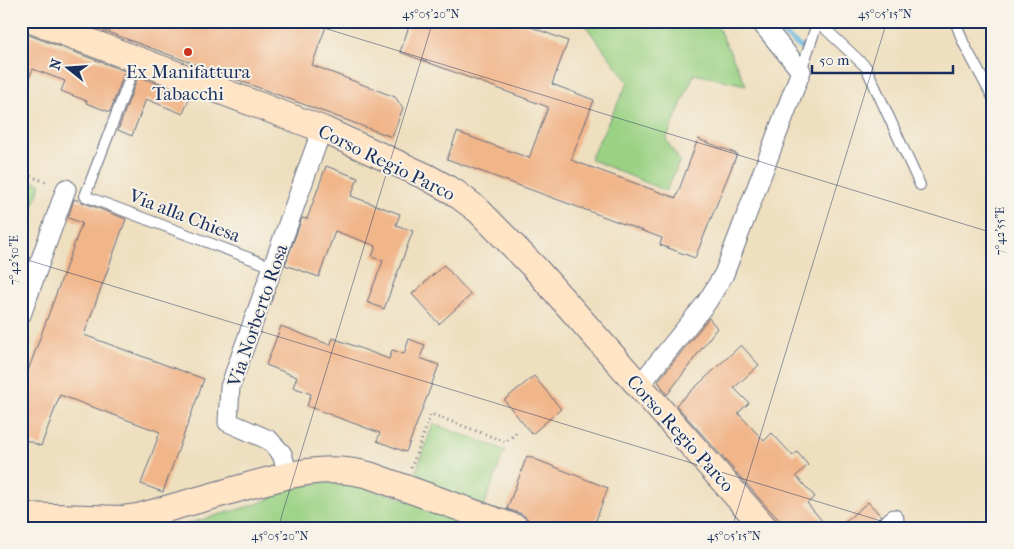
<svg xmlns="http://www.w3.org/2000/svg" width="1014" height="549" viewBox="0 0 1014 549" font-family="'IM FELL French Canon',serif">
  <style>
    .green { fill: #9ad183; stroke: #5a8070 }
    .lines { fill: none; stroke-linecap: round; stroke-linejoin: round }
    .stream { stroke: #63b5de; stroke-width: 5.5 }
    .building { fill: #f1b58a }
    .lane-casing { stroke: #656d80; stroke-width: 12 }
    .street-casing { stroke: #656d80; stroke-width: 21 }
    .secondary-casing { stroke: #656d80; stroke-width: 28 }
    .path { stroke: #656d80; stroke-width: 3; stroke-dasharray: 1 4; stroke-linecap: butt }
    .lane { stroke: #fff; stroke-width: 10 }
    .street { stroke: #fff; stroke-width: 19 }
    .secondary { stroke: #ffe4c6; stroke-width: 26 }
    .ticks { fill: none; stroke: #1b2f5e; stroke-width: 1; stroke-opacity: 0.45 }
    .poi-dot { fill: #c8321e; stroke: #f7f3e8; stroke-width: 2 }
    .labels { text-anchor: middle; stroke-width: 4; stroke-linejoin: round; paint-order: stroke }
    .poi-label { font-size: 19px; fill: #1b2f5e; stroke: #f7f3e8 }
    .street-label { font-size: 19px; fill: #1b2f5e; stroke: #f7f3e8 }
    .neatline { fill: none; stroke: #1b2f5e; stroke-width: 2 }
    .ticks-label { font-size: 12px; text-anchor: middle; fill: #1b2f5e }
  </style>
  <rect width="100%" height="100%" fill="#f7f3e8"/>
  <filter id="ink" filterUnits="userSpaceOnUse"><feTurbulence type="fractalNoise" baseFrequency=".02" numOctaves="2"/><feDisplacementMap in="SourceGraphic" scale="10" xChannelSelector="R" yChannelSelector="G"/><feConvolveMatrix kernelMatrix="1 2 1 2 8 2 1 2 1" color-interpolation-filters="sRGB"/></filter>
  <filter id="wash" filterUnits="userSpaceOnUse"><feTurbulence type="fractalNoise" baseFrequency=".0096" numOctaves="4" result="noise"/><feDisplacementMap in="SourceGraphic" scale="20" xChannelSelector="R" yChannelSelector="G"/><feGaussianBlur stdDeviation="1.12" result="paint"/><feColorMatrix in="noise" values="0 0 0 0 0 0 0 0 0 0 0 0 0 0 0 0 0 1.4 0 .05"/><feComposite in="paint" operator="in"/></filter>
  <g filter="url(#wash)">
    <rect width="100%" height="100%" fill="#eedfbf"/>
    <!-- green -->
    <g class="green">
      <polygon points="582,21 715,21 746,85 694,74 666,140 680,161 666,191 590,159 628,82"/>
      <polygon points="21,177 41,184 21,240"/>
      <polygon points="433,424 505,450 484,506 413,480"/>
      <polygon points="320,482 348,483 399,497 479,528 188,528 186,524 257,504 292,488"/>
    </g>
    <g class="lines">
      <!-- stream -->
      <polyline class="stream" points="774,25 791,40 803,49"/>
    </g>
    <g id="blocks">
      <!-- building -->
      <g class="building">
        <polygon points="78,21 328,21 312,65 395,97 403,108 392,137"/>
        <polygon points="411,21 515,21 568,41 552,84 594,100 571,160 676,198 698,139 737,154 695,258 660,245 662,238 447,159 457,132 529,158 548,107 400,52"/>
        <polygon points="21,32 125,71 110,112 86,103 87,101 61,91 65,81 33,69 21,96"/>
        <polygon points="138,76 190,96 183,114 146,99 132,136 118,130"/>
        <polygon points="326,166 358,178 351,196 400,214 396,225 413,231 384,309 367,302 383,261 372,257 376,246 335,231 319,277 285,265 302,218 307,219"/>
        <polygon points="74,199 126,219 84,335 204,379 163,492 141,484 160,432 60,395 41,446 21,438 21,390 82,223 68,218"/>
        <polygon points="444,265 471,295 439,324 412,294"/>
        <polygon points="709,318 717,328 667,395 658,381"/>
        <polygon points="281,326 330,345 333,338 389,359 392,350 404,354 409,339 425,345 420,358 439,365 406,452 377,441 380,433 307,406 311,394 293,387 297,377 266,365"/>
        <polygon points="741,345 759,365 734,388 749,403 738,413 764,441 772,433 793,456 797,452 808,465 796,476 815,497 807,503 828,528 787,528 767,507 676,405"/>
        <polygon points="534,376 561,409 532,434 504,400"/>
        <polygon points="527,456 608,488 593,528 536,528 531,526 528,519 522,514 507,509"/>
        <polygon points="868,502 881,516 876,520 872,528 838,528"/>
      </g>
    </g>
  </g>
  <g filter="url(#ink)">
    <use href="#blocks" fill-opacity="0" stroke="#656d80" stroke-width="1"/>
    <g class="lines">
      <defs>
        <g id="lane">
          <polyline points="817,21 866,67 920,185"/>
          <polyline points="955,21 964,44 993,98"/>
          <polyline points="137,60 85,196 273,267"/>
          <polyline points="801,71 818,21"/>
        </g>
        <g id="street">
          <polyline points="21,315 66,189"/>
          <polyline points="639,386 707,302 724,274 801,71 760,21"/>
          <polyline points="288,475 282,454 269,440 228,422 230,387 322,129"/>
          <polyline points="884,528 894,519"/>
        </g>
        <g id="secondary">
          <polyline points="34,21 322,129 427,177 454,192 478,210 534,267 765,528"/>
          <path d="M21,516L123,519L138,517C168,508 199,500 230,491C278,478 319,462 369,475L516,528"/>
        </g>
      </defs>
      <!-- lane casing -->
      <use href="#lane" class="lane-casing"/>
      <!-- street casing -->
      <use href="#street" class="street-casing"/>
      <!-- secondary casing -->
      <use href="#secondary" class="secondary-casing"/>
      <!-- path -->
      <g class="path">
        <polyline points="21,173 49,183"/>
        <polyline points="411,468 431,414 506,442 518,431"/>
      </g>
      <!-- lane -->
      <use href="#lane" class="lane"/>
      <!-- street -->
      <use href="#street" class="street"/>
      <!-- secondary -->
      <use href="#secondary" class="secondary"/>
    </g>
  </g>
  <!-- ticks -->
  <path class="ticks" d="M301,21L993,233M21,258L904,528M278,528L433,21M732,528L887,21"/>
  <!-- markers -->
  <circle class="poi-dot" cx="188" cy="52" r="5"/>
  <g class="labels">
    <!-- poi labels -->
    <g class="poi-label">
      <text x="188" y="78">Ex Manifattura<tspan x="188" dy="22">Tabacchi</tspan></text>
    </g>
    <!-- street labels -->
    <g class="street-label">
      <text transform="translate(387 162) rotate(26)" y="7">Corso Regio Parco</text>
      <text transform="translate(185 215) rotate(21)" y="7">Via alla Chiesa</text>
      <text transform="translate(257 315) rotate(-71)" y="7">Via Norberto Rosa</text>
      <text transform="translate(681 433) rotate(48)" y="7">Corso Regio Parco</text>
    </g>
  </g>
  <!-- margin -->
  <rect width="1014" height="549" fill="none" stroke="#f7f3e8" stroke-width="55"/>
  <!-- north arrow -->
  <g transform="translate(68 68) rotate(287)" stroke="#f7f3e8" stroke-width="4" paint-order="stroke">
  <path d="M0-4L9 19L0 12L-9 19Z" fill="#1b2f5e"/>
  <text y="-8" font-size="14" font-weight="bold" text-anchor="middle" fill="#1b2f5e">N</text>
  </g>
  <!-- scale -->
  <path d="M812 65v8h141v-8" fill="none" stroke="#1b2f5e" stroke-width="2.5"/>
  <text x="819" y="65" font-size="15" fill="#1b2f5e" stroke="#f7f3e8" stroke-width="4" paint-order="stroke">50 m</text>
  <rect x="28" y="28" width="958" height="494" class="neatline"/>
  <g class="ticks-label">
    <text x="431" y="18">45°05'20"N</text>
    <text x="885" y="18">45°05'15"N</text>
    <text transform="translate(1000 231) rotate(-90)" y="4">7°42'55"E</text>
    <text transform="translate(14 260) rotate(-90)" y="4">7°42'50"E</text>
    <text x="280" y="540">45°05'20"N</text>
    <text x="734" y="540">45°05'15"N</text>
  </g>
</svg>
